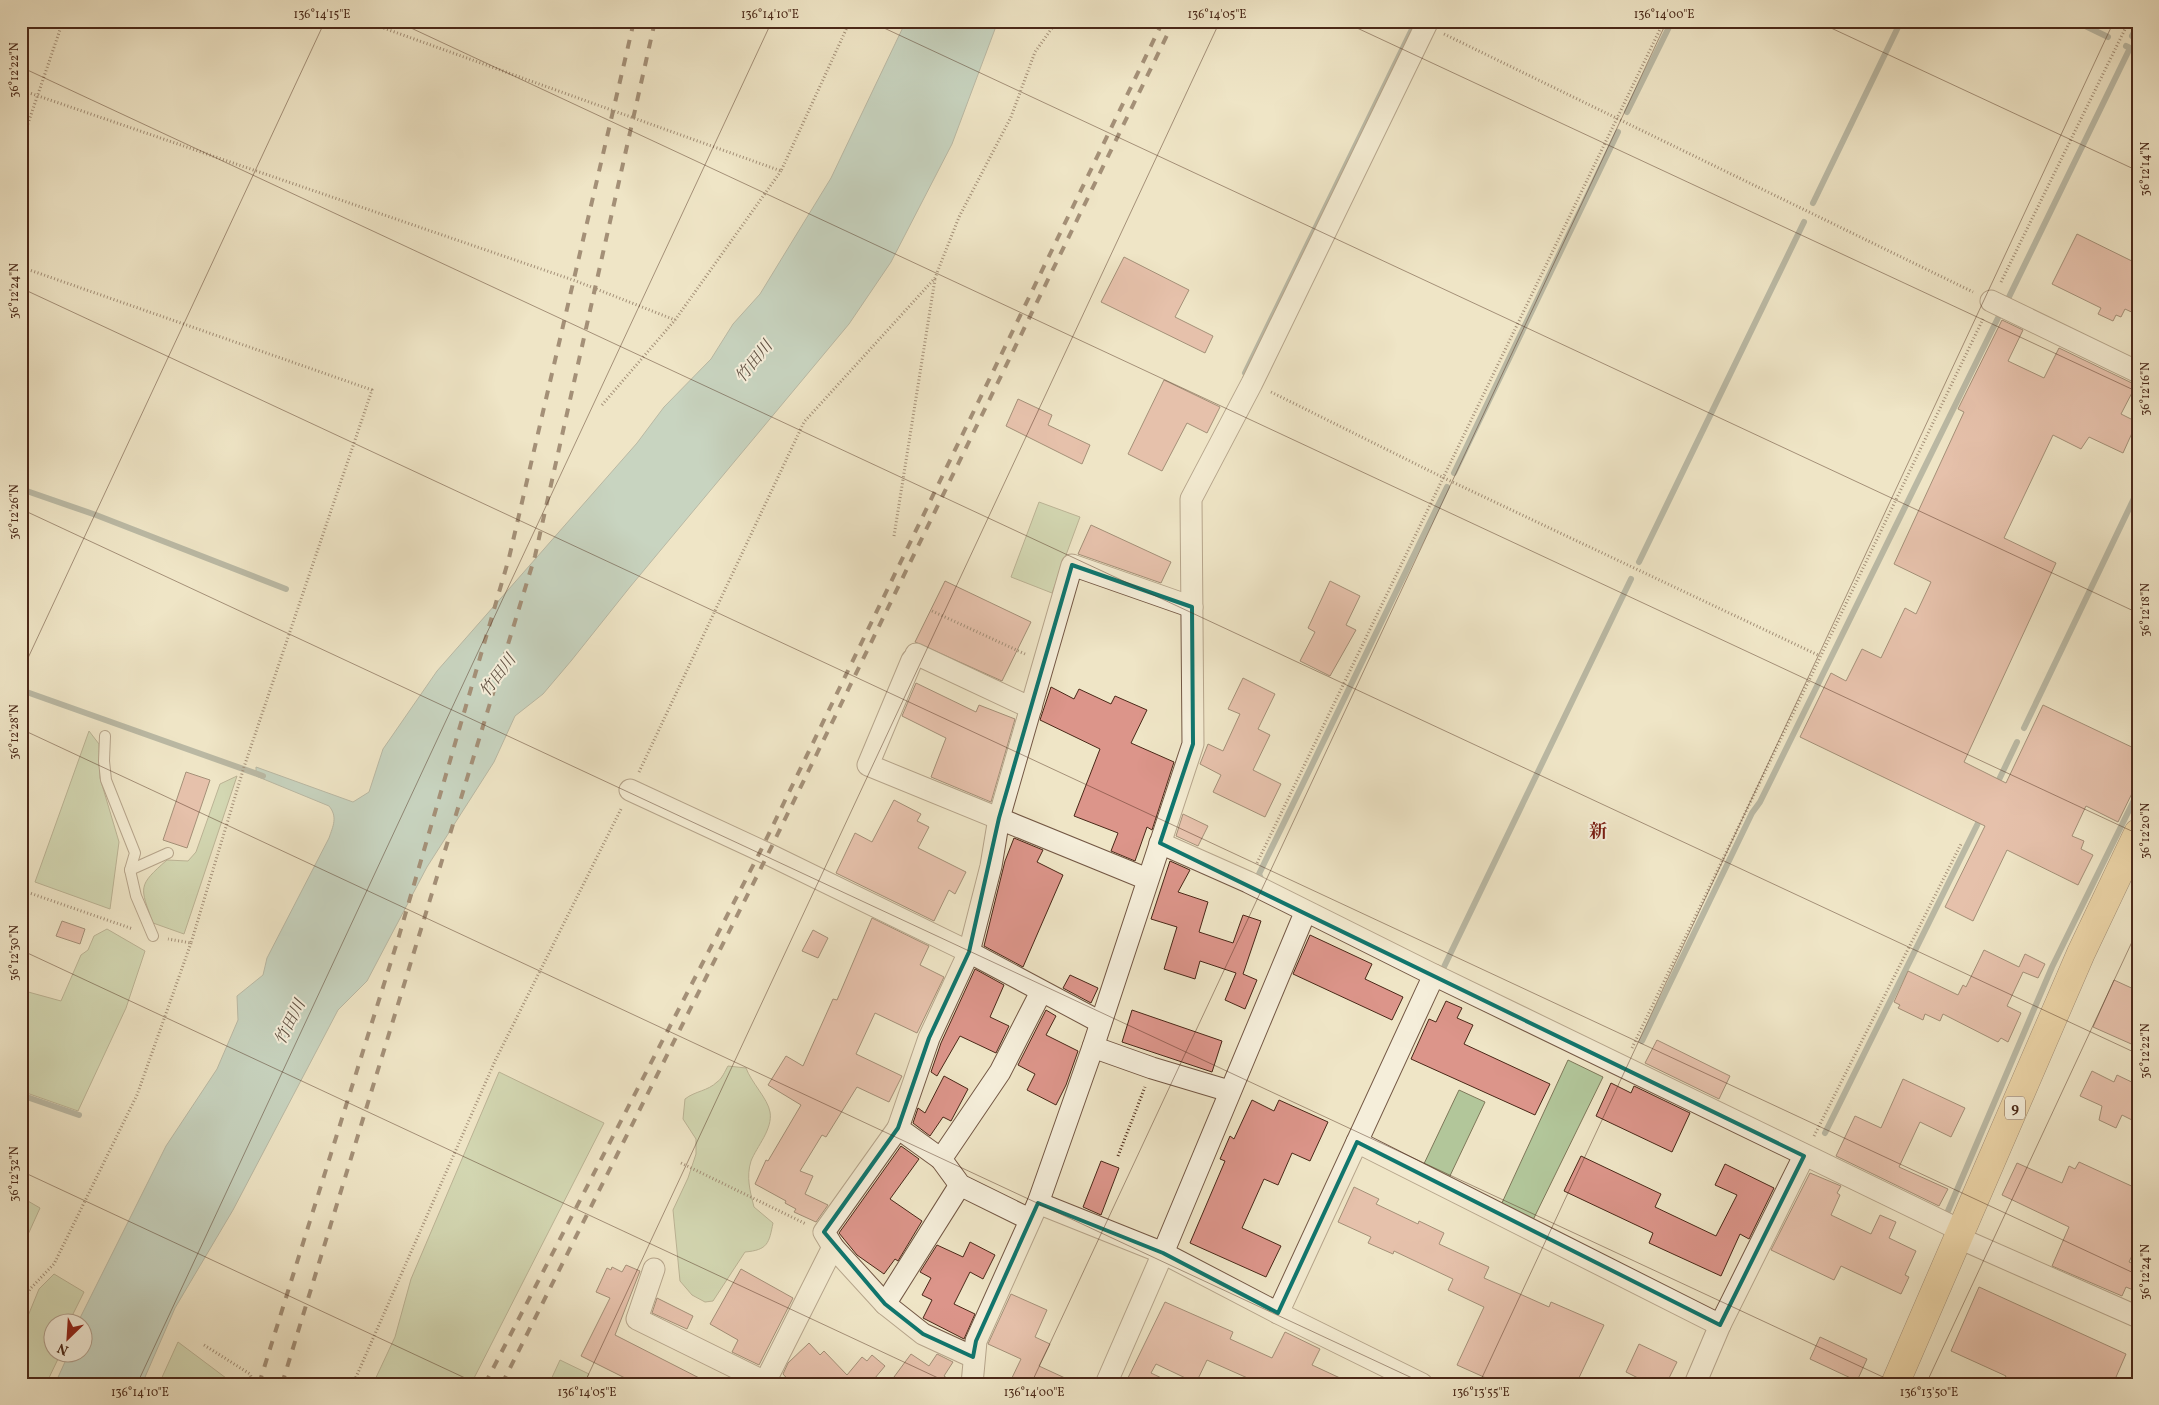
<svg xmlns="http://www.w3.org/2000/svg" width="2159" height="1405" viewBox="0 0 2159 1405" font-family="Vollkorn,'Noto Serif JP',serif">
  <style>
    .green { fill: #b2c69a; stroke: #7e7759 }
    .water { fill: #9abeb9; stroke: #7a8279 }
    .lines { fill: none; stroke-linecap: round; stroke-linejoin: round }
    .stream { stroke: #7a8279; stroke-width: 6 }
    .building { fill: #dc958a; stroke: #4a2818 }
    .lane-casing { stroke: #735744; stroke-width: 12 }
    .street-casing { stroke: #735744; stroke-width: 23 }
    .primary-casing { stroke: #4a2818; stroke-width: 29 }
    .path { stroke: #4a2818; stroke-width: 3; stroke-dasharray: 1 2.5; stroke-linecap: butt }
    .lane { stroke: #f5eeda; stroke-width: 10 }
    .street { stroke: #f5eeda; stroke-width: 21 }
    .primary { stroke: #e8c283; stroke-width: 28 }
    .rail { stroke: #4a2818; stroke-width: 4; stroke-dasharray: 9 9; stroke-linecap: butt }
    .marked { fill: none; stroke: #0f766e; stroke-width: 4; stroke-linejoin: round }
    .ticks { fill: none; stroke: #4a2818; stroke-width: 1; stroke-opacity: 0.45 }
    .labels { text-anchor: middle; stroke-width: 4; stroke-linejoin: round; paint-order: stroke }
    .shield { fill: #f5eeda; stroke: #7d6352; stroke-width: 1 }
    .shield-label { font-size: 14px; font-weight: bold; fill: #4a2818 }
    .water-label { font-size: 16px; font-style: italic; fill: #5e4e40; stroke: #f5eeda }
    .quarter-label { font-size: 18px; font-weight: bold; fill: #7a1f14; stroke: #f5eeda }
    .neatline { fill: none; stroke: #4a2818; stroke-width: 2 }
    .ticks-label { font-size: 12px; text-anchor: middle; fill: #4a2818 }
  </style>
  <rect width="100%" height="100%" fill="#efe5c6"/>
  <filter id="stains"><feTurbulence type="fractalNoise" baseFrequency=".004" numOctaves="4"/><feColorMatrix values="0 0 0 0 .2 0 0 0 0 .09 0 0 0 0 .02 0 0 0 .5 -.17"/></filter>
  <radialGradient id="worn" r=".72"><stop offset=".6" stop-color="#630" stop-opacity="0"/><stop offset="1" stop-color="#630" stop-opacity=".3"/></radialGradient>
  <!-- green -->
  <g class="green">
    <polygon points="1039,502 1080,517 1052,593 1011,577"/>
    <polygon points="89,731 99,744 100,778 119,842 110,909 35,882"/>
    <path d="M237,776L184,934L153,923C140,887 137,886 167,860L188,861L196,852L220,784Z"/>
    <polygon points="107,929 145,951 126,1008 78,1111 21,1091 21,990 61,1001 81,955 88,950 94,936"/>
    <polygon points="1568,1060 1603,1077 1532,1222 1501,1205"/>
    <path d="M728,1066L746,1068C751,1082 768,1099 770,1112C773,1129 757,1146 751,1161C746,1177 750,1191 754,1207L773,1223C769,1243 768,1250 745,1252L713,1301L705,1302L692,1295L680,1281L673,1210L688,1178L696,1154V1139L683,1119L685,1099C695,1091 708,1091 717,1082C722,1079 725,1071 728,1066Z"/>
    <polygon points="499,1072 604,1123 471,1384 373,1384 395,1337 411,1279"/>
    <polygon points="1459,1090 1485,1102 1448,1180 1422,1168"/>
    <polygon points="21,1197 40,1208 21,1250"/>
    <polygon points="54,1274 84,1292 69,1322 52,1322 52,1352 59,1353 58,1359 46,1384 21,1384 21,1333 39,1289"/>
    <polygon points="178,1342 234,1384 159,1384"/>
    <polygon points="560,1360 589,1374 584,1384 549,1384"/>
  </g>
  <!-- water -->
  <path class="water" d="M906,21H998L952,144L891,262L849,324L630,587L571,661L543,694L515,716L494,762L427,867L367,981L338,1010L233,1210L175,1308L142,1384H55L69,1353L82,1352V1322H78L166,1146L217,1069L238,1020L237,996L263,975L267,958L329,838C333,826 338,817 329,806L256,776V767L353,802L369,792L383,749L437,671L637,443L664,407L711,359L733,324L760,294L831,178Z"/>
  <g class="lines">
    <!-- stream -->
    <g class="stream">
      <polyline points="2075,21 2108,37"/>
      <polyline points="2132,36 2138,25"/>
      <polyline points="2126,46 2138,52"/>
      <polyline points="1627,112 1672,21"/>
      <polyline points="1813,203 1901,21"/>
      <polyline points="2008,299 2130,48"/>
      <polyline points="1245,373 1416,21"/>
      <polyline points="1454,473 1618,132"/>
      <polyline points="21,489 96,515 286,589"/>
      <polyline points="1639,562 1804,222"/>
      <polyline points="21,690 263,776"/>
      <polyline points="2024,728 2138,490"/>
      <polyline points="1996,786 2017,742"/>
      <polyline points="1262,881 1259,874 1447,487"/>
      <polyline points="1439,969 1442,971 1631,579"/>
      <polyline points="1642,1041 1752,813 1760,802 1998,318"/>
      <polyline points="21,1095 79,1115"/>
      <polyline points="1825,1133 1982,815"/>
      <polyline points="1948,1211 2052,967 2138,792"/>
    </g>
  </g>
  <!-- building -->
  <g class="building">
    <polygon points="2077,234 2138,264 2138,315 2125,309 2121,317 2116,315 2113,321 2098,314 2101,308 2052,284"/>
    <polygon points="1124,257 1189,290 1175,317 1213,336 1205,353 1101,302"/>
    <polygon points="2002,320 2023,330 2008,361 2044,378 2059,348 2136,385 2121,414 2137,422 2123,453 2089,437 2081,449 2053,435 2004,538 2056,563 1964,762 2006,783 2043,705 2138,750 2138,781 2118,822 2086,806 2072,836 2084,841 2081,849 2093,855 2078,885 2007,850 1973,921 1945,907 1985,826 1800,737 1831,673 1846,681 1862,649 1881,658 1905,608 1916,614 1931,582 1894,564 1964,412 1958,409"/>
    <polygon points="1164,380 1220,407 1207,433 1187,423 1162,471 1128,454"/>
    <polygon points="1018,399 1052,415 1048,425 1090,445 1082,464 1006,426"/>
    <polygon points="1091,525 1171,562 1161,583 1078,554"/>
    <polygon points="945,581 1031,622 1002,681 915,642"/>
    <polygon points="1330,581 1360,596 1346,625 1356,630 1330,676 1300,661 1315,632 1308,628"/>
    <polygon points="1243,678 1275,694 1258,729 1270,735 1253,770 1281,784 1265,817 1213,792 1221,775 1200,764 1208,744 1223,751 1240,714 1228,709"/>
    <polygon points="916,683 976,712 979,705 1015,719 991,802 931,777 946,738 902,716"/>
    <polygon points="1051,687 1074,699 1079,689 1111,704 1115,696 1147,710 1131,743 1174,762 1152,830 1147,827 1135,861 1111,851 1118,833 1074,816 1100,749 1040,720"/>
    <polygon points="186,772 210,780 187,848 163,840"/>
    <polygon points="894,800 921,814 917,821 929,827 918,848 966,872 955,894 949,890 934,921 836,873 855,833 872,842"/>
    <polygon points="1183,814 1208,826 1198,846 1176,836"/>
    <polygon points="1014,838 1043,850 1037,862 1063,875 1023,967 984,946 1005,861"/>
    <polygon points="1170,861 1190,870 1178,892 1208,902 1199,932 1233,943 1243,915 1261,921 1243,974 1257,980 1245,1009 1225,1000 1236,973 1200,961 1195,979 1164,969 1177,927 1151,919"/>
    <polygon points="872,918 929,946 920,965 944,977 917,1033 875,1013 856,1054 902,1076 889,1102 857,1087 826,1137 822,1135 800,1171 813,1176 805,1194 828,1205 816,1222 794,1212 796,1209 785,1203 786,1201 755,1184 766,1160 768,1161 801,1105 768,1085 786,1056 803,1066 833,999 837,1000"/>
    <polygon points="62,921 85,929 80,944 56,936"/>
    <polygon points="813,930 828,938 818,958 802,951"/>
    <polygon points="1310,935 1372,964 1365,979 1403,997 1392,1020 1293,974"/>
    <polygon points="1984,950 2019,967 2025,954 2045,964 2038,978 2023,972 2007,1006 2021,1013 2008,1042 2001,1038 1998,1042 1943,1014 1940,1021 1925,1014 1923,1020 1898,1008 1900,1005 1894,1002 1908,971 1958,995 1963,985 1966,987"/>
    <polygon points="975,969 1004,985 990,1017 1009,1026 996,1053 960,1036 937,1076 931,1072 941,1043"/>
    <polygon points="1070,975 1098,988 1091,1003 1063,988"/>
    <polygon points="2114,980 2138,991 2138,1047 2093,1027"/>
    <polygon points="1446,1001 1462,1008 1457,1018 1473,1025 1464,1044 1550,1084 1535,1115 1411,1059 1429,1019 1436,1022"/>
    <polygon points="1046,1010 1056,1016 1046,1035 1078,1051 1066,1085 1056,1105 1027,1090 1035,1074 1018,1065"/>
    <polygon points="1132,1010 1222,1041 1212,1072 1122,1042"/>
    <polygon points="1657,1040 1730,1076 1719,1099 1645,1063"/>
    <polygon points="2092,1071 2114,1082 2117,1075 2138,1085 2138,1123 2122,1115 2116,1128 2099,1120 2102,1106 2080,1096"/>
    <polygon points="944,1076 968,1089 951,1121 943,1117 930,1136 913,1123 918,1108 925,1113"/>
    <polygon points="1903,1079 1965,1108 1951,1137 1920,1122 1899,1167 1948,1189 1939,1206 1836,1156 1855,1116 1881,1128"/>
    <polygon points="1611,1083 1631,1093 1634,1086 1690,1113 1672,1152 1596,1116"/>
    <polygon points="1252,1100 1274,1111 1279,1100 1328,1122 1310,1161 1292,1153 1278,1185 1264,1179 1242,1228 1281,1246 1266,1277 1190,1243 1225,1161 1220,1159 1230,1136 1234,1139"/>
    <polygon points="901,1146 919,1159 890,1199 922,1221 898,1261 895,1259 884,1274 857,1255 839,1233"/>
    <polygon points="1581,1156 1661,1194 1655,1207 1716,1236 1737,1195 1715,1185 1725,1164 1774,1188 1749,1239 1740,1234 1721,1276 1649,1243 1653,1233 1564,1191"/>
    <polygon points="1101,1161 1119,1168 1101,1215 1083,1207"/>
    <polygon points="2079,1162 2138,1189 2138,1243 2129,1262 2138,1266 2138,1292 2126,1287 2122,1296 2052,1266 2069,1227 2002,1195 2017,1163 2062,1183 2069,1166 2075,1169"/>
    <polygon points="1810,1173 1841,1186 1837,1193 1840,1195 1831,1215 1871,1234 1880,1215 1896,1222 1889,1238 1916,1251 1905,1275 1909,1277 1901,1294 1841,1266 1834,1280 1771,1250"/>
    <polygon points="1354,1187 1379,1199 1376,1204 1418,1224 1419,1221 1444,1233 1439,1244 1489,1267 1484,1278 1549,1307 1551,1302 1604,1325 1576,1384 1483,1384 1486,1378 1457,1365 1484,1307 1448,1290 1453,1279 1394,1251 1393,1254 1368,1243 1371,1237 1338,1222"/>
    <polygon points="970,1242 995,1255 983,1279 970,1272 954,1304 975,1314 964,1339 923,1318 932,1300 922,1295 931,1278 920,1272 937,1245 963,1257"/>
    <polygon points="626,1265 640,1271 615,1335 711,1384 637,1384 581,1356 610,1298 596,1292 607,1268 611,1270 612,1267 622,1272"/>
    <polygon points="741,1269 793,1298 759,1365 732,1352 738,1340 710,1324"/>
    <polygon points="1979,1287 2126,1354 2113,1384 2002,1384 2006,1376 1951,1351"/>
    <polygon points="1011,1294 1047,1310 1035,1337 1050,1344 1039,1366 1078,1384 1009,1384 1021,1359 988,1344"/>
    <polygon points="657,1298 693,1316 687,1329 652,1313"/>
    <polygon points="1165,1302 1233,1332 1230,1339 1272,1358 1285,1332 1320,1349 1312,1365 1353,1384 1261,1384 1207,1360 1196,1383 1156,1364 1151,1373 1174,1384 1125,1384"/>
    <polygon points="1820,1337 1867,1359 1857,1381 1810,1359"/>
    <polygon points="809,1343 820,1355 824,1351 847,1375 862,1357 867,1361 872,1355 885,1366 870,1384 792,1384 783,1374 788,1363"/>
    <polygon points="1639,1344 1677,1362 1666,1384 1650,1384 1626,1372"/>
    <polygon points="911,1354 929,1366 937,1354 953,1362 944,1376 955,1384 904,1384 894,1377"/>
  </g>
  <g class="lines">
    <defs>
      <g id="lane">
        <polyline points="105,736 104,761 106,780 135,853 130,870 136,896 153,936"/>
        <polyline points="130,870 168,853"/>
      </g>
      <g id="street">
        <polyline points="1991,301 2138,372"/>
        <polyline points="916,654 1031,708"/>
        <polyline points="912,660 868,765 1147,879"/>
        <polyline points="630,790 768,854 969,952 929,1038 898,1128 941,1159 960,1185 1029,1219"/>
        <polyline points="1160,843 1248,882 1434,975 1962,1231"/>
        <polyline points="1100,1022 969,952 991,866 999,818 1072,565 1192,607"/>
        <polyline points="1093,1047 1152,1068 1229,1091"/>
        <polyline points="1357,1142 1720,1325"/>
        <polyline points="941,1159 1000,1072 1041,992"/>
        <polyline points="1038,1203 1163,1253 1278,1313 1422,1384"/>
        <polyline points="1959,1238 2138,1317"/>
        <polyline points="833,1247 824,1232 898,1128"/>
        <polyline points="654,1269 637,1319 765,1382"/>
        <polyline points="885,1304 960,1185"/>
        <polyline points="1278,1313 1434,975"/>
        <polyline points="764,1384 833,1247 885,1304 923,1334 973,1357"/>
        <polyline points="972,1384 976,1341 1038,1203 1093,1047 1193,744 1191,499 1252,383 1428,21"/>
        <polyline points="1106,1384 1163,1253 1305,913"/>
        <polyline points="1695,1384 1720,1325 1804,1156"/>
      </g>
      <polyline id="primary" points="1895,1384 2081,953 2138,833"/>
    </defs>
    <!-- lane casing -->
    <use href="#lane" class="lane-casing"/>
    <!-- street casing -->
    <use href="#street" class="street-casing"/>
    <!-- primary casing -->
    <use href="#primary" class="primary-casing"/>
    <!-- path -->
    <g class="path">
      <polyline points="364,21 781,171 850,21"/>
      <polyline points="1444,34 1973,292"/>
      <polyline points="21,90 576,281 675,320"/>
      <polyline points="21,144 63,21"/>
      <polyline points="21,267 372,390 244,767 191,943 168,939"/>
      <polyline points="2001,282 2129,21"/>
      <polyline points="1271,392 1444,478 1820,656"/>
      <polyline points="602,405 675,320 781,171"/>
      <polyline points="894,536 935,279"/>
      <polyline points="932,611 1025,654"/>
      <polyline points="639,772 804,422 935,278 959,217 1011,117 1035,52 1057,21"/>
      <polyline points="1257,863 1664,21"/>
      <polyline points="21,890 133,929"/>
      <polyline points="1632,1048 1983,319"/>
      <polyline points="1814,1136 1961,844"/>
      <polyline points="1118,1156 1145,1087"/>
      <polyline points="681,1163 806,1224"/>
      <polyline points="21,1286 30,1289"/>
      <polyline points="21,1306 30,1289 54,1264 137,1095 191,943"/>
      <polyline points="204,1345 250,1374 254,1384"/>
      <polyline points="353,1384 495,1061 621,809"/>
    </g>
    <!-- lane -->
    <use href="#lane" class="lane"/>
    <!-- street -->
    <use href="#street" class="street"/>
    <!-- primary -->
    <use href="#primary" class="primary"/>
    <!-- rail -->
    <g class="rail">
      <polyline points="259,1384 399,936 509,558 634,21"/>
      <polyline points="282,1384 535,556 655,21"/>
      <polyline points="485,1384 761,850 1163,21"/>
      <polyline points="502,1384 768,854 1174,21"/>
    </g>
  </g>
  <!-- marked area -->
  <path d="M0 0H2159V1405H0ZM1072,565L1192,607L1193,744L1160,843L1804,1156L1720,1325L1357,1142L1278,1313L1163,1253L1038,1203L976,1341L973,1357L923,1334L885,1304L824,1232L898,1128L929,1038L969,952L999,818Z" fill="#efe5c6" fill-opacity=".55" fill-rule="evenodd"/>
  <path class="marked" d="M1072,565L1192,607L1193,744L1160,843L1804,1156L1720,1325L1357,1142L1278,1313L1163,1253L1038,1203L976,1341L973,1357L923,1334L885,1304L824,1232L898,1128L929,1038L969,952L999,818Z"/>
  <!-- ticks -->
  <path class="ticks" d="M396,21L2138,834M869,21L2138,613M1342,21L2138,392M1816,21L2138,171M21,67L2138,1054M21,288L2138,1275M21,509L1898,1384M21,673L325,21M21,729L1425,1384M21,950L951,1384M21,1171L478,1384M137,1384L772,21M584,1384L1220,21M1031,1384L1667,21M1479,1384L2114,21M1926,1384L2138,929"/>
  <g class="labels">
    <!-- shield labels -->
    <rect class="shield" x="2005" y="1096.5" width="20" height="23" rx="4"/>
    <g class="shield-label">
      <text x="2015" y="1113">9</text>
    </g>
    <!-- water labels -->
    <g class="water-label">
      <text transform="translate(753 361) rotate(-51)" y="6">竹田川</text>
      <text transform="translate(497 675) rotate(-53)" y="6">竹田川</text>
      <text transform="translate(289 1022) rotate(-63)" y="6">竹田川</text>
    </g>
    <!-- quarter labels -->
    <g class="quarter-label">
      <text x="1598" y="837">新</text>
    </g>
  </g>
  <!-- margin -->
  <rect width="2159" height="1405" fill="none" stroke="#efe5c6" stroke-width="55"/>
  <!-- north arrow -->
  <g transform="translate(68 1338) rotate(205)"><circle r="24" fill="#f5eeda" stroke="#b19f8c"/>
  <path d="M0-4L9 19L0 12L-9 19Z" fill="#8f2418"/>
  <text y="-8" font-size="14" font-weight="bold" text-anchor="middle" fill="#4a2818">N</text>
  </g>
  <rect x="28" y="28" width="2104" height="1350" class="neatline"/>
  <g class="ticks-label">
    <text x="322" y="18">136°14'15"E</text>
    <text x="770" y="18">136°14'10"E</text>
    <text x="1217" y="18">136°14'05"E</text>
    <text x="1664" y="18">136°14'00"E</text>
    <text transform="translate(14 70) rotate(-90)" y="4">36°12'22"N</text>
    <text transform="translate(2145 169) rotate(-90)" y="4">36°12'14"N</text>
    <text transform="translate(14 291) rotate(-90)" y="4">36°12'24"N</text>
    <text transform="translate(2145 389) rotate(-90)" y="4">36°12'16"N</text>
    <text transform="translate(14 512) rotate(-90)" y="4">36°12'26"N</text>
    <text transform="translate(2145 610) rotate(-90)" y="4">36°12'18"N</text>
    <text transform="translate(14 732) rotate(-90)" y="4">36°12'28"N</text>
    <text transform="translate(2145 831) rotate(-90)" y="4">36°12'20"N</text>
    <text transform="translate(14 953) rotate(-90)" y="4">36°12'30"N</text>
    <text transform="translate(2145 1051) rotate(-90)" y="4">36°12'22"N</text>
    <text transform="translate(14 1174) rotate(-90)" y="4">36°12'32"N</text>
    <text transform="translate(2145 1272) rotate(-90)" y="4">36°12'24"N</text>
    <text x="140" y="1396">136°14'10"E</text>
    <text x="587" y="1396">136°14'05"E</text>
    <text x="1034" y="1396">136°14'00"E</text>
    <text x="1481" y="1396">136°13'55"E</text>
    <text x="1929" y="1396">136°13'50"E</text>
  </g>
  <rect width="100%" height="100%" filter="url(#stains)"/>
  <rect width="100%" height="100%" fill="url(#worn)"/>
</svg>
